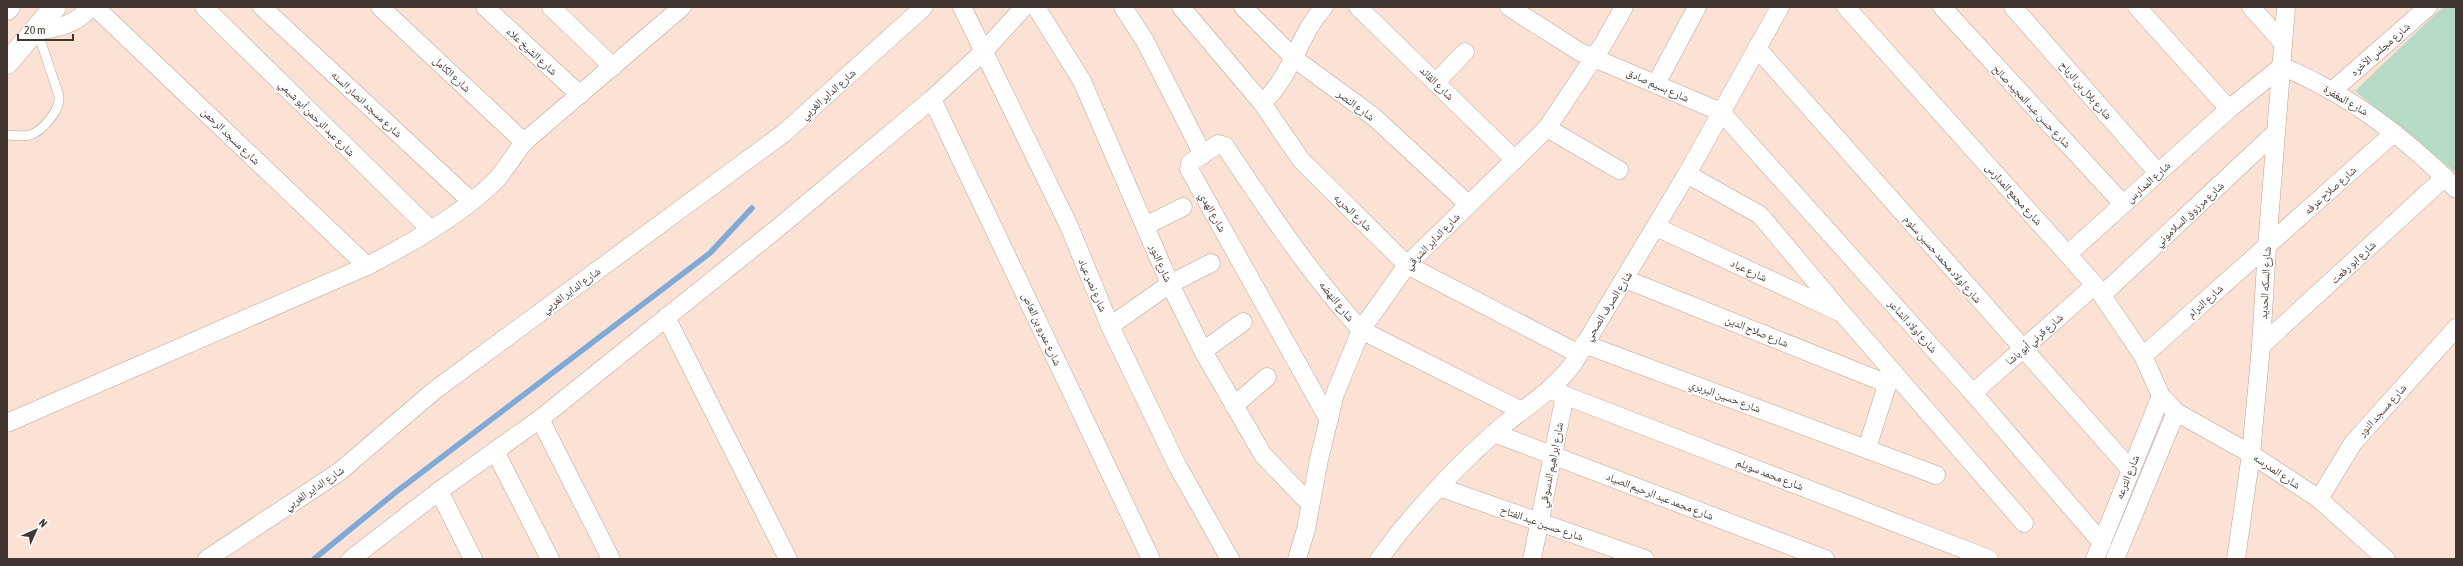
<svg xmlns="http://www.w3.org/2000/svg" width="2463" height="566" viewBox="0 0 2463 566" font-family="'Asap Condensed','Noto Naskh Arabic',sans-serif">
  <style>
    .green { fill: #b5dbc7 }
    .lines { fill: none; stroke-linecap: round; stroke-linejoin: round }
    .stream { stroke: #7fa9d6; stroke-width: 5.5 }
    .lane-casing { stroke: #c1a393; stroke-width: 10 }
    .street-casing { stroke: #c1a393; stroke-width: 19 }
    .highway-casing { stroke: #c1a393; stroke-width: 23 }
    .lane { stroke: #fff; stroke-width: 9 }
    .street { stroke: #fff; stroke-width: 18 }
    .highway { stroke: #fff; stroke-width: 22 }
    .labels { text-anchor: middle; stroke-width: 3.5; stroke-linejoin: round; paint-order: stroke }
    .street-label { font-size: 11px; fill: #433630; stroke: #fff }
  </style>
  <rect width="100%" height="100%" fill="#fce2d5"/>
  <!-- green -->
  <polygon class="green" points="2443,7 2456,7 2456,173 2355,91"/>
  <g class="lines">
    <!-- stream -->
    <polyline class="stream" points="314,559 396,492 710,253 752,208"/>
    <defs>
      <path id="lane" d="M7,135C14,135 23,137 30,135C43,131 61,109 59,96L37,30"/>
      <g id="street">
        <polyline points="95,7 367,266"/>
        <polyline points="204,7 430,229"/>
        <polyline points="262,7 471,201"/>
        <polyline points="380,7 524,142"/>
        <polyline points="485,7 580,95"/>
        <polyline points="551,7 613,67"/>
        <polyline points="962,7 1069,226 1110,326 1177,465 1230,559"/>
        <polyline points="1036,7 1082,81 1170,284 1203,351 1263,455 1310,504"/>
        <polyline points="1123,7 1145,41 1203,155"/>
        <polyline points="1181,7 1262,103 1301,160 1407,265 1579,354"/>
        <polyline points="1243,7 1295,59 1374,117 1468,204"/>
        <polyline points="1358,7 1515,160"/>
        <polyline points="1509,7 1580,52 1721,112 1973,393 2102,543"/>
        <polyline points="1846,7 2095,285 2143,356 2161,396 2176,412 2251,454 2319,499 2386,559"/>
        <polyline points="1942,7 2123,204"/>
        <polyline points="2013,7 2158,173"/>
        <polyline points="2137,7 2229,109"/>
        <polyline points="2251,7 2283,43"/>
        <path d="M37,30C59,29 76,24 91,7"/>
        <polyline points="1757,48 2130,469"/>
        <polyline points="1436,82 1465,52"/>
        <polyline points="1656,84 1697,7"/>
        <polyline points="2332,91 2428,7"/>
        <polyline points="932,99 1151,559"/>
        <path d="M1262,103C1292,76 1298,36 1324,7"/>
        <polyline points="1547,128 1619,170"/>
        <polyline points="1687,174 1760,215 1842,313 2024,523"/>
        <polyline points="1145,226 1183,207"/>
        <polyline points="1656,227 1837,311"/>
        <path d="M2068,254L2229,109L2281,67C2293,70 2305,77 2317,83C2369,110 2415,147 2456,189"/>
        <polyline points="1625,279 1888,384"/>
        <polyline points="2102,295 2276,132"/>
        <polyline points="666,317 788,559"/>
        <polyline points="1110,326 1170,284 1211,263"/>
        <polyline points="1584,344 1936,475"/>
        <polyline points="2261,346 2445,177"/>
        <polyline points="1203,351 1243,322"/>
        <polyline points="2143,356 2394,133"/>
        <polyline points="1551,390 1989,559"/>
        <polyline points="1973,393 2095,285"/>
        <polyline points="1234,406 1267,377"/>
        <polyline points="540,419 611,559"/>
        <path d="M1329,420L1189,169L1190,163L1218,144L1225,146C1267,209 1310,274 1361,330L1522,411"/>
        <path d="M7,423L367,266C410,244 464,213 497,179C507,167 515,154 524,142L682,7"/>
        <polyline points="1494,433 1825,559"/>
        <polyline points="1867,448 1891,373"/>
        <polyline points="495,451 550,559"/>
        <polyline points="1439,487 1645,559"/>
        <polyline points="439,491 473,559"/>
        <polyline points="2319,499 2353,443 2456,328"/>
        <polyline points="207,559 339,472 435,390 784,133 924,7"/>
        <polyline points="351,559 439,491 540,419 779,227 932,99 984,51 1024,7"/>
        <polyline points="1297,559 1306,529 1319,459 1335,394 1361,330 1407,265 1547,128 1605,41 1624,7"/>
        <path d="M1379,559C1412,514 1452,471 1493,434C1520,410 1550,394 1573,364L1687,174L1780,7"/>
        <polyline points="1532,559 1565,395"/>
        <polyline points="2095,559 2161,396"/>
        <polyline points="2115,559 2176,412"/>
        <polyline points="2236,559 2251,454 2261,346 2267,247 2286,7"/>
      </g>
      <g id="highway">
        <polyline points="7,9 9,7"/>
        <polyline points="7,63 55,7"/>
      </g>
    </defs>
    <!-- lane casing -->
    <use href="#lane" class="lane-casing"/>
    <!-- street casing -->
    <use href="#street" class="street-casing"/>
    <!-- highway casing -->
    <use href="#highway" class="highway-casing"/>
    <!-- lane -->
    <use href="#lane" class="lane"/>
    <!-- street -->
    <use href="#street" class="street"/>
    <!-- highway -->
    <use href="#highway" class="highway"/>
  </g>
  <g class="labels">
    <!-- street labels -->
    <g class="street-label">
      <text transform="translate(2380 49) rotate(-41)" y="4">شارع مجلس الآخره</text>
      <text transform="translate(532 51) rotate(43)" y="4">شارع الشيخ علاء</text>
      <text transform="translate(452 74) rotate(43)" y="4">شارع الكامل</text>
      <text transform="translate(1437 83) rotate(44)" y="4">شارع القائد</text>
      <text transform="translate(1658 85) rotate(24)" y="4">شارع بسيم صادق</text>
      <text transform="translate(2086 90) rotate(49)" y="4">شارع بلال بن الرباح</text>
      <text transform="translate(828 94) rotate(-42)" y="4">شارع الداير الغربي</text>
      <text transform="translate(2346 100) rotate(30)" y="4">شارع المغفرة</text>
      <text transform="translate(367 104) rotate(43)" y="4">شارع مسجد انصار السنه</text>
      <text transform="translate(1356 105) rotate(37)" y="4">شارع النصر</text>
      <text transform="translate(2032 106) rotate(47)" y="4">شارع حسن عبد المجيد صالح</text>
      <text transform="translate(317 118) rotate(45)" y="4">شارع عبد الرحمن أبو شيمي</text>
      <text transform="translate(231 136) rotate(44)" y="4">شارع مسجد الرحمن</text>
      <text transform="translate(2148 182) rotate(-42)" y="4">شارع المدارس</text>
      <text transform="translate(2330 190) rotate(-42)" y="4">شارع صلاح عرفه</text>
      <text transform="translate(2014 194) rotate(48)" y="4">شارع مجمع المدارس</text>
      <text transform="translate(1213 212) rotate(61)" y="4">شارع الهدي</text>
      <text transform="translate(1353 212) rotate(44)" y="4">شارع الحريه</text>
      <text transform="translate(2189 214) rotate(-43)" y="4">شارع مرزوق السلاموني</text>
      <text transform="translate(1432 241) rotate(-46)" y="4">شارع الداير الشرقي</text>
      <text transform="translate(1943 259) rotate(49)" y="4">شارع اولاد محمد حسين سلوم</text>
      <text transform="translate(2353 262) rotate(-43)" y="4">شارع ابو رفعت</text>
      <text transform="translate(1161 263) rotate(66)" y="4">شارع النور</text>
      <text transform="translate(1749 270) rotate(25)" y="4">شارع عباد</text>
      <text transform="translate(2265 283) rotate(-87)" y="4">شارع السكه الحديد</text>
      <text transform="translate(1093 285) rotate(67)" y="4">شارع نصر عياد</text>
      <text transform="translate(571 290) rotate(-36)" y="4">شارع الداير الغربي</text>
      <text transform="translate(1337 301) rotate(51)" y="4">شارع النهضه</text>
      <text transform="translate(2205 301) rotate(-42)" y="4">شارع الترام</text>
      <text transform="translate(1608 306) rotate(-58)" y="4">شارع الصرف الصحي</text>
      <text transform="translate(1913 326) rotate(48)" y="4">شارع اولاد الشاعر</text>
      <text transform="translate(1042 329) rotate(65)" y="4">شارع عمرو بن العاص</text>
      <text transform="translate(1757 331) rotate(22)" y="4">شارع صلاح الدين</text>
      <text transform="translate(2034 339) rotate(-41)" y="4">شارع قرني أبو باشا</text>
      <text transform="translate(1725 396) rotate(20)" y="4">شارع حسين البربري</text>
      <text transform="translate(2382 410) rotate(-48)" y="4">شارع مسجد النور</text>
      <text transform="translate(1551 465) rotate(-79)" y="4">شارع ابراهيم الدسوقي</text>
      <text transform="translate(2277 471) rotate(34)" y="4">شارع المدرسه</text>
      <text transform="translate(1770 474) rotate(21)" y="4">شارع محمد سويلم</text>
      <text transform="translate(2127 477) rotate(-68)" y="4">شارع الترعه</text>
      <text transform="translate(314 488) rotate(-34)" y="4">شارع الداير الغربي</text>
      <text transform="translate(1660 496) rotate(21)" y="4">شارع محمد عبد الرحيم الصياد</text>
      <text transform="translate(1542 523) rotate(19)" y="4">شارع حسين عبد الفتاح</text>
    </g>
  </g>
  <!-- border -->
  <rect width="2463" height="566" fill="none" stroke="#433630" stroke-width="16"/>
  <!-- north arrow -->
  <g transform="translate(36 530) rotate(45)" stroke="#ffffff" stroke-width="3" paint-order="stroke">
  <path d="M0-3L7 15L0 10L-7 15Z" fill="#433630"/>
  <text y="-6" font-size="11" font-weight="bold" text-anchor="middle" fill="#433630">N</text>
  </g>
  <!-- scale -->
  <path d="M18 34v6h55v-6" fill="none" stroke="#433630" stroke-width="2"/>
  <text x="24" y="34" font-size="12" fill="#433630" stroke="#ffffff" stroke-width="3" paint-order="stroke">20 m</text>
</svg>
